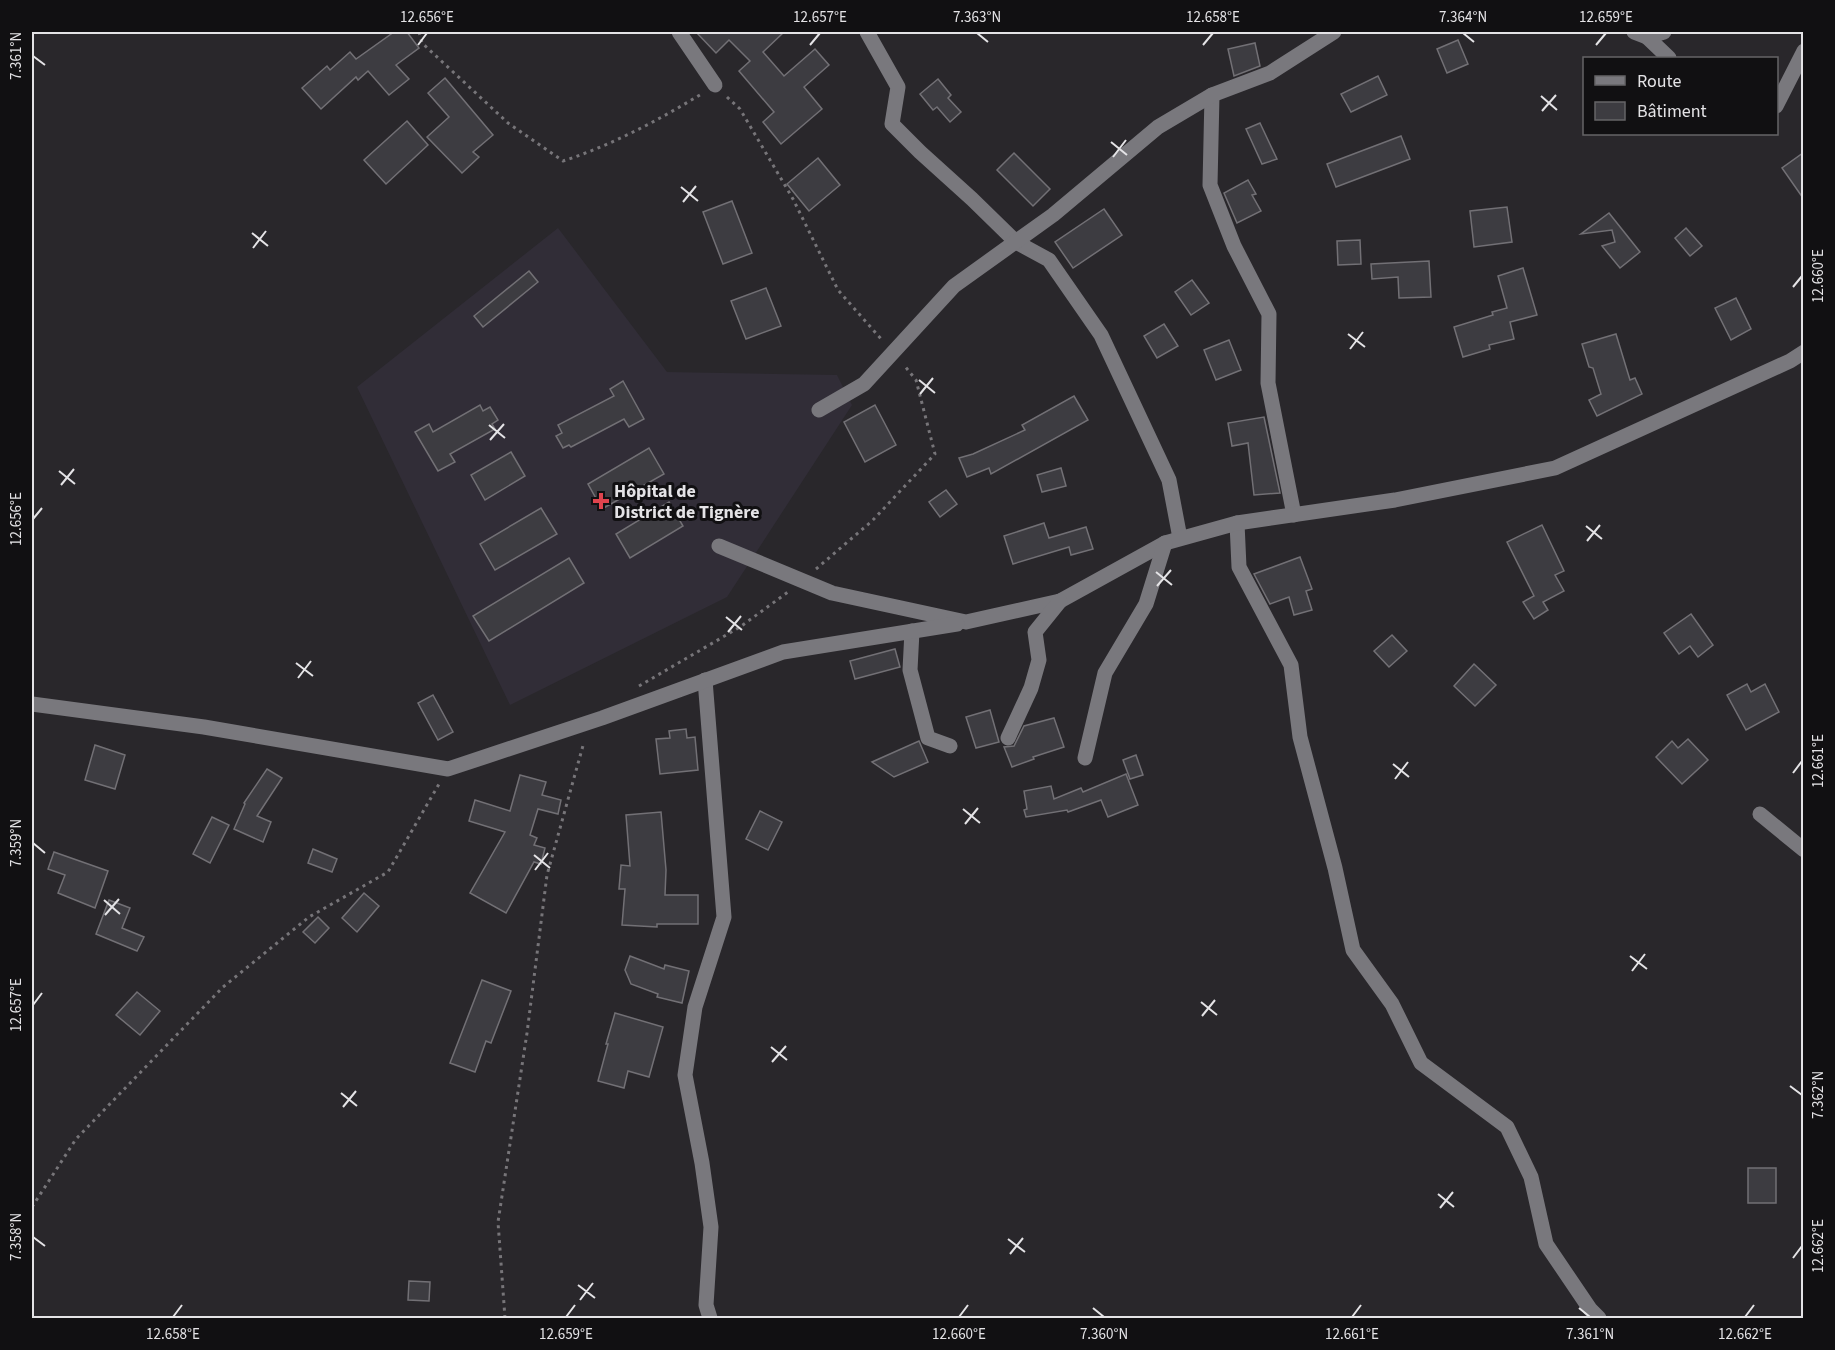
<svg xmlns="http://www.w3.org/2000/svg" width="1835" height="1350" viewBox="0 0 1835 1350" font-family="'Source Sans 3',sans-serif">
  <style>
    .built { fill: #312d37 }
    .building { fill: #3d3c41; stroke: #727075; stroke-width: 1.5 }
    .lines { fill: none; stroke-linecap: round; stroke-linejoin: round }
    .path { stroke: #777579; stroke-width: 3; stroke-dasharray: 3 4.5; stroke-linecap: butt }
    .minor { stroke: #79787d; stroke-width: 15 }
    .ticks { fill: none; stroke: #e4e3e6; stroke-width: 2 }
    .health-dot { fill: #e0444e; stroke: #111012; stroke-width: 2 }
    .labels { text-anchor: middle; stroke-width: 6; stroke-linejoin: round; paint-order: stroke }
    .poi-label { font-size: 18px; font-weight: bold; fill: #e4e3e6; stroke: #111012; text-anchor: start }
    .neatline { fill: none; stroke: #e4e3e6; stroke-width: 2 }
    .ticks-label { font-size: 15px; text-anchor: middle; fill: #e4e3e6 }
  </style>
  <rect width="100%" height="100%" fill="#29272b"/>
  <!-- built -->
  <polygon class="built" points="558,228 667,372 837,375 852,405 727,597 510,705 357,387"/>
  <!-- building -->
  <g class="building">
    <polygon points="394,32 407,32 419,48 396,65 409,79 389,95 368,71 358,80 356,77 321,109 302,88 327,66 330,70 350,52 356,59"/>
    <polygon points="696,32 784,32 763,52 784,76 815,49 829,65 804,87 822,109 781,144 763,122 774,112 739,71 750,61 729,40 716,53"/>
    <polygon points="1458,40 1468,64 1447,73 1437,49"/>
    <polygon points="1255,43 1260,66 1234,76 1228,49"/>
    <polygon points="1378,76 1387,95 1351,112 1341,94"/>
    <polygon points="445,78 493,135 473,152 479,157 462,173 427,137 449,117 428,93"/>
    <polygon points="938,79 951,95 948,98 961,112 950,122 937,107 933,110 920,94"/>
    <polygon points="407,121 428,145 386,184 364,160"/>
    <polygon points="1260,123 1277,159 1262,164 1246,129"/>
    <polygon points="1401,136 1410,159 1336,187 1327,164"/>
    <polygon points="1014,153 1050,189 1033,206 997,170"/>
    <polygon points="1803,153 1803,198 1782,168"/>
    <polygon points="818,158 840,185 809,211 787,184"/>
    <polygon points="1248,180 1256,194 1252,195 1261,211 1237,223 1224,193"/>
    <polygon points="732,201 752,253 723,264 703,212"/>
    <polygon points="1507,207 1512,242 1474,247 1470,211"/>
    <polygon points="1104,209 1122,235 1073,268 1055,242"/>
    <polygon points="1609,213 1640,252 1620,268 1602,246 1615,242 1612,230 1581,234"/>
    <polygon points="1686,228 1702,246 1690,256 1675,238"/>
    <polygon points="1360,240 1361,264 1338,265 1337,241"/>
    <polygon points="1429,261 1431,297 1399,298 1398,277 1372,279 1371,264"/>
    <polygon points="1523,268 1537,315 1510,322 1514,339 1489,345 1490,349 1463,357 1454,327 1493,315 1492,312 1507,308 1498,276"/>
    <polygon points="529,271 538,282 483,327 474,316"/>
    <polygon points="1192,280 1209,303 1191,315 1175,292"/>
    <polygon points="766,288 781,326 746,339 731,301"/>
    <polygon points="1736,298 1751,329 1731,340 1715,308"/>
    <polygon points="1164,324 1178,346 1157,358 1144,336"/>
    <polygon points="1616,334 1630,380 1635,378 1642,394 1597,416 1589,400 1601,394 1593,368 1589,367 1582,344"/>
    <polygon points="1229,340 1241,370 1216,380 1204,350"/>
    <polygon points="623,381 644,419 629,427 624,419 571,447 569,445 563,448 556,436 562,433 558,425 614,396 610,389"/>
    <polygon points="1074,396 1088,420 991,474 989,468 967,477 959,458 973,454 1025,430 1022,425"/>
    <polygon points="480,405 483,411 490,407 498,420 492,424 495,429 450,454 455,462 438,471 415,432 429,424 433,432"/>
    <polygon points="875,405 896,445 865,462 844,422"/>
    <polygon points="1264,417 1280,493 1254,495 1248,443 1232,446 1228,423"/>
    <polygon points="649,448 664,474 602,509 588,484"/>
    <polygon points="511,452 525,476 485,500 471,475"/>
    <polygon points="1061,468 1066,486 1042,492 1037,475"/>
    <polygon points="946,490 957,504 940,517 929,502"/>
    <polygon points="669,502 683,526 630,558 616,534"/>
    <polygon points="541,508 557,534 495,570 480,544"/>
    <polygon points="1044,523 1049,538 1086,527 1093,549 1071,555 1069,547 1013,564 1004,536"/>
    <polygon points="1542,525 1564,571 1555,575 1564,591 1543,602 1548,610 1534,619 1523,602 1534,596 1507,542"/>
    <polygon points="1300,557 1312,589 1306,591 1312,610 1294,615 1289,597 1270,604 1254,574"/>
    <polygon points="569,558 584,583 489,641 473,616"/>
    <polygon points="1691,614 1713,645 1698,657 1690,646 1679,654 1664,633"/>
    <polygon points="1392,635 1407,651 1389,667 1374,651"/>
    <polygon points="895,649 900,667 855,679 850,661"/>
    <polygon points="1474,664 1496,685 1475,706 1454,686"/>
    <polygon points="1747,684 1751,692 1765,684 1779,712 1746,730 1727,695"/>
    <polygon points="433,695 453,732 438,740 418,703"/>
    <polygon points="990,710 999,742 976,748 966,717"/>
    <polygon points="1054,718 1064,747 1033,757 1034,759 1012,767 1004,747 1014,746 1024,726"/>
    <polygon points="686,729 687,738 695,737 698,770 660,774 656,739 670,738 669,731"/>
    <polygon points="1688,739 1708,760 1682,784 1656,757 1672,741 1678,748"/>
    <polygon points="919,741 928,762 894,777 872,762"/>
    <polygon points="95,745 125,755 115,789 85,780"/>
    <polygon points="1136,755 1143,775 1130,779 1123,760"/>
    <polygon points="267,769 282,778 257,816 271,822 263,842 234,829 245,804 244,803"/>
    <polygon points="1126,774 1138,805 1108,817 1101,800 1068,812 1067,810 1026,817 1024,810 1027,809 1024,791 1051,786 1054,799 1081,788 1083,792"/>
    <polygon points="520,775 546,782 542,795 561,800 558,814 538,809 530,835 537,838 534,845 545,848 541,864 534,862 506,913 470,893 505,832 469,821 475,800 510,811"/>
    <polygon points="760,811 782,822 768,850 746,839"/>
    <polygon points="661,812 666,870 665,895 698,895 698,924 657,924 657,927 622,925 625,889 619,889 621,865 630,866 626,815"/>
    <polygon points="212,817 229,825 210,863 193,854"/>
    <polygon points="313,849 337,859 332,872 308,863"/>
    <polygon points="54,852 108,871 95,908 58,893 65,875 48,869"/>
    <polygon points="364,893 379,906 357,932 342,918"/>
    <polygon points="109,900 130,908 122,928 144,937 137,951 96,934"/>
    <polygon points="318,917 329,928 315,943 303,932"/>
    <polygon points="630,956 664,969 665,965 689,971 682,1003 657,997 658,994 631,984 625,970"/>
    <polygon points="482,980 511,991 491,1043 486,1041 475,1072 450,1063"/>
    <polygon points="137,992 160,1011 140,1035 116,1015"/>
    <polygon points="615,1013 663,1027 649,1077 628,1071 624,1088 598,1081 608,1044 606,1044"/>
    <rect x="1748" y="1168" width="28" height="35"/>
    <polygon points="409,1281 430,1282 429,1301 408,1300"/>
  </g>
  <g class="lines">
    <!-- path -->
    <g class="path">
      <path d="M419,32L422,43L508,123L563,161C612,145 659,120 703,93"/>
      <polyline points="727,97 740,109 793,199 838,290 882,340"/>
      <polyline points="816,569 872,521 935,454 916,380 904,365"/>
      <polyline points="639,686 740,627 788,592"/>
      <polyline points="32,1207 76,1139 223,987 309,917 388,872 439,784"/>
      <polyline points="505,1318 498,1222 527,1033 547,875 584,742"/>
    </g>
    <!-- minor -->
    <g class="minor">
      <polyline points="679,32 715,85"/>
      <polyline points="867,32 898,87 892,124 920,152 972,199 1016,242 1049,260 1101,335 1169,480 1180,538"/>
      <polyline points="1634,32 1647,37 1664,32"/>
      <polyline points="1647,37 1669,58"/>
      <polyline points="1212,95 1210,185 1234,246 1269,314 1268,383 1294,515"/>
      <polyline points="1776,106 1804,51"/>
      <polyline points="819,410 864,384 954,286 1053,215 1158,127 1212,95 1270,73 1334,32"/>
      <polyline points="1237,523 1239,567 1291,665 1300,737 1335,868 1353,950 1392,1004 1421,1063 1507,1127 1531,1177 1546,1244 1590,1309 1599,1318"/>
      <polyline points="719,546 832,593 966,622 1060,601 1165,543 1237,523 1395,500 1555,468 1790,361 1804,352"/>
      <polyline points="912,631 910,670 928,738 950,746"/>
      <polyline points="705,680 724,917 695,1007 685,1075 702,1163 711,1227 706,1305 710,1318"/>
      <polyline points="32,704 204,727 448,769 602,718 783,652 957,624"/>
      <polyline points="1008,738 1031,688 1039,660 1035,632 1060,601"/>
      <polyline points="1085,758 1105,673 1146,604 1165,543"/>
      <polyline points="1760,814 1804,850"/>
    </g>
  </g>
  <!-- ticks -->
  <path class="ticks" d="M977,33L988,42M1463,33L1474,42M418,45L427,33M810,45L820,33M1203,45L1213,33M1596,45L1606,33M33,56L45,65M1541,96L1557,110M1542,111L1556,95M1111,142L1127,155M1113,157L1126,140M681,187L698,201M683,202L696,186M252,233L268,246M253,248L266,231M1793,287L1802,276M1348,334L1365,347M1350,349L1363,332M919,380L935,393M920,394L933,378M489,425L505,438M490,440L504,424M59,471L75,484M61,485L74,469M33,519L42,508M1586,526L1602,539M1587,541L1600,525M1156,572L1172,585M1157,586L1171,570M726,617L742,630M728,632L741,616M296,663L313,676M298,678L311,661M1393,764L1409,777M1793,773L1802,761M1395,779L1408,762M963,809L980,823M965,824L978,808M33,843L45,853M534,855L550,868M535,870L548,853M104,900L120,914M105,915L119,899M1630,956L1647,969M1632,971L1645,954M1201,1002L1217,1015M33,1005L42,993M1202,1016L1215,1000M771,1047L787,1060M772,1062L786,1046M1790,1086L1802,1095M341,1093L357,1106M343,1107L356,1091M1438,1194L1454,1207M1440,1208L1453,1192M33,1237L45,1246M1008,1239L1025,1252M1010,1254L1023,1238M1793,1258L1802,1246M578,1285L595,1298M580,1300L593,1283M1093,1308L1104,1317M1579,1308L1590,1317M173,1317L182,1305M566,1317L575,1305M959,1317L968,1305M1352,1317L1361,1305M1745,1317L1754,1305"/>
  <!-- markers -->
  <path class="health-dot" d="M598 492h6v6h6v6h-6v6h-6v-6h-6v-6h6z"/>
  <g class="labels">
    <!-- poi labels -->
    <g class="poi-label">
      <text x="614" y="497">Hôpital de<tspan x="614" dy="21">District de Tignère</tspan></text>
    </g>
  </g>
  <!-- border -->
  <rect width="1835" height="1350" fill="none" stroke="#111012" stroke-width="66"/>
  <!-- legend -->
  <rect x="1583" y="57" width="195" height="78" fill="#111012" stroke="#656467" stroke-width="1.5"/>
  <rect x="1595" y="76" width="30" height="9" fill="#79787d" stroke="#656467" stroke-width="1.5"/>
  <text x="1637" y="87" font-size="18" fill="#e4e3e6">Route</text>
  <rect x="1595" y="102" width="30" height="18" fill="#3d3c41" stroke="#656467" stroke-width="1.5"/>
  <text x="1637" y="117" font-size="18" fill="#e4e3e6">Bâtiment</text>
  <rect x="33" y="33" width="1769" height="1284" class="neatline"/>
  <g class="ticks-label">
    <text x="427" y="22">12.656°E</text>
    <text x="820" y="22">12.657°E</text>
    <text x="977" y="22">7.363°N</text>
    <text x="1213" y="22">12.658°E</text>
    <text x="1463" y="22">7.364°N</text>
    <text x="1606" y="22">12.659°E</text>
    <text transform="translate(16 56) rotate(-90)" y="5">7.361°N</text>
    <text transform="translate(1818 276) rotate(-90)" y="5">12.660°E</text>
    <text transform="translate(16 519) rotate(-90)" y="5">12.656°E</text>
    <text transform="translate(1818 761) rotate(-90)" y="5">12.661°E</text>
    <text transform="translate(16 843) rotate(-90)" y="5">7.359°N</text>
    <text transform="translate(16 1005) rotate(-90)" y="5">12.657°E</text>
    <text transform="translate(1818 1095) rotate(-90)" y="5">7.362°N</text>
    <text transform="translate(16 1237) rotate(-90)" y="5">7.358°N</text>
    <text transform="translate(1818 1246) rotate(-90)" y="5">12.662°E</text>
    <text x="173" y="1339">12.658°E</text>
    <text x="566" y="1339">12.659°E</text>
    <text x="959" y="1339">12.660°E</text>
    <text x="1104" y="1339">7.360°N</text>
    <text x="1352" y="1339">12.661°E</text>
    <text x="1590" y="1339">7.361°N</text>
    <text x="1745" y="1339">12.662°E</text>
  </g>
</svg>
